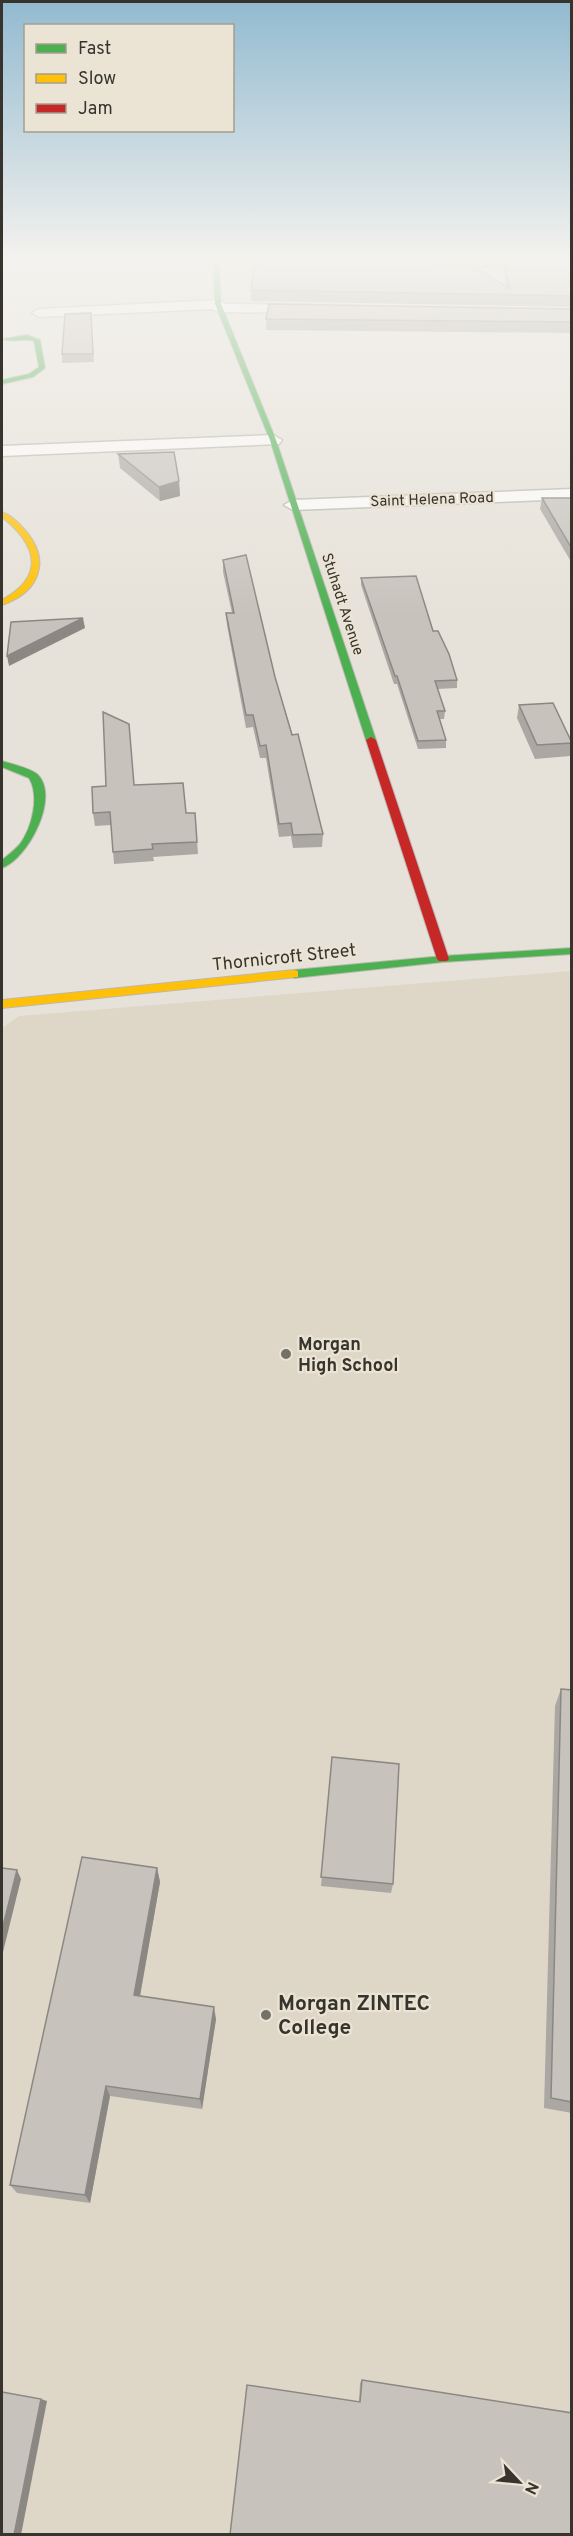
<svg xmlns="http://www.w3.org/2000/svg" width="573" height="2536" viewBox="0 0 573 2536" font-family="Overpass,sans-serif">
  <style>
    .built { fill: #ded7c7 }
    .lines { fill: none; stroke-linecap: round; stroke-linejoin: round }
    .street-casing { stroke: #bbb8b1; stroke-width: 3 }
    .fast-casing { stroke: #bbb8b1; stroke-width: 2 }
    .slow-casing { stroke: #bbb8b1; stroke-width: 2 }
    .jam-casing { stroke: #bbb8b1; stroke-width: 2 }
    .street { fill: #fbfbf9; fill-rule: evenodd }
    .fast { fill: #4caf50; fill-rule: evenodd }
    .slow { fill: #ffc107; fill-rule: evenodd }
    .jam { fill: #c62828; fill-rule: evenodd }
    .wall { fill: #aba7a2 }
    .shaded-wall { fill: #8b8884 }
    .building { fill: #c7c2bc; stroke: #8b8884; stroke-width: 1.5 }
    .poi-dot { fill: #747169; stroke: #ebe4d4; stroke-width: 2 }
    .labels { text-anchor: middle; stroke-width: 4.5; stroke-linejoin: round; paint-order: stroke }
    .far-street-label { font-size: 15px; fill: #36342d; stroke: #ebe4d4 }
    .street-label { font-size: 18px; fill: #36342d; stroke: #ebe4d4 }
    .poi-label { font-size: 18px; font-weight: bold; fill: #36342d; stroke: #ebe4d4; text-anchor: start }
    .near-poi-label { font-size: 21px; font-weight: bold; fill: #36342d; stroke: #ebe4d4; text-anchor: start }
  </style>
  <rect width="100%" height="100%" fill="#e6e2d9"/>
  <!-- built -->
  <polygon class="built" points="571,971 571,2534 2,2534 2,1028 19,1016"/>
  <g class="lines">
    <defs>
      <g id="street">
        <polygon points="218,300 225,304 314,305 321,309 314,313 219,312 212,309 39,317 32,313 39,309"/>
        <polygon points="273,435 282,440 279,444 2,456 2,446"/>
        <polygon points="572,489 572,499 293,510 284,505 293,500"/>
      </g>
      <g id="fast">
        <polygon points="213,261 219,261 221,304 276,440 376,740 374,742 366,740 270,440 215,304"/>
        <path d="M27,335L40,340L45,368L33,377L2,384V380L29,374L39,367L34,341C24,338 12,343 3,339Z"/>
        <path d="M2,761C12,764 29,768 37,774C61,796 28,859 2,868V860C8,855 15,850 20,844C32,828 40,796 29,778L2,767Z"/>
        <polygon points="572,948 572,954 443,962 294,978 288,974 294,970 443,956"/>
      </g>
      <g id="slow">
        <polygon points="214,261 312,261 315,263 216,264"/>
        <polygon points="393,262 572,265 572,269 391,265"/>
        <path d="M2,512C10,515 18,522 24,529C52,560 40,592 2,605V600C46,576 37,545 2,517Z"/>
        <polygon points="294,970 298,971 298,977 2,1008 2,1000"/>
      </g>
      <polygon id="jam" points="371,737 376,740 449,959 447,961 439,961 437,959 366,740"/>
    </defs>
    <!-- street casing -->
    <use href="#street" class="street-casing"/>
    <!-- fast casing -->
    <use href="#fast" class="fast-casing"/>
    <!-- slow casing -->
    <use href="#slow" class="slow-casing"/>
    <!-- jam casing -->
    <use href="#jam" class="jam-casing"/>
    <!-- street -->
    <use href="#street" class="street"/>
    <!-- fast -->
    <use href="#fast" class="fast"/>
    <!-- slow -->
    <use href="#slow" class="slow"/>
    <!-- jam -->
    <use href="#jam" class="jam"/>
  </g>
  <!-- wall -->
  <g class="wall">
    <polygon points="504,262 572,262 572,307 251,301 251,290 439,266 506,286 503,272"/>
    <polygon points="572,309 572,333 266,330 266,319"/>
    <polygon points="91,313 94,362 62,363 62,354"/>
    <polygon points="118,454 179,481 180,496 160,501 120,468"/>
    <polygon points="542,498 572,498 572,560 570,560 540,509"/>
    <polygon points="223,560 275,677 323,834 322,847 293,848 291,836 279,837 266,758 260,758 253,727 246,728 227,625 226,613 232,613 223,572"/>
    <polygon points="361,578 433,631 457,680 457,688 437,689 445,711 444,719 439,719 446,740 446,748 418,749 397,684 394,684 361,585"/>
    <polygon points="519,705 572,742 570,756 535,759 517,718"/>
    <polygon points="134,785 186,813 195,813 198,854 153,857 154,861 114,864 111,825 95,826 93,813"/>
    <polygon points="561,1689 572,1690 572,2113 544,2108 555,1706"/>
    <polygon points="332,1757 393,1884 391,1893 321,1886"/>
    <polygon points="157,1868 160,1882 140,1996 216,2019 202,2109 110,2096 90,2203 17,2193 10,2185"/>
    <polygon points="362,2380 572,2413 359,2402 360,2383"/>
  </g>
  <!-- shaded-wall -->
  <g class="shaded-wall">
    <polygon points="179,481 180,496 160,501 159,487"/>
    <polygon points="83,618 85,628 9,666 7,656"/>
    <polygon points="157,1868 160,1882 138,2007 134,1995"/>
    <polygon points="17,1870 21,1879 2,1956 2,1930"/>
    <polygon points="214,2007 216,2019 202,2109 200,2099"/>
    <polygon points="106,2086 110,2096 90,2203 85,2195"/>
    <polygon points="41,2399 47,2401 21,2535 14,2535"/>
  </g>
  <!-- building -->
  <g class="building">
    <polygon points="271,261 437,261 439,266 473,266 510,289 504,262 572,262 572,296 251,290 254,267"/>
    <polygon points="269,304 572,309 572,322 266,319"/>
    <polygon points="91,313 93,354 62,354 65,314"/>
    <polygon points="174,452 179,481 159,487 118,454"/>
    <polygon points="542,498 572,498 572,549"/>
    <polygon points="246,555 275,677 292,735 298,734 323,834 293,835 291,823 279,824 266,745 260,746 253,715 246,715 226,613 234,613 223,560"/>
    <polygon points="416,576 433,631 438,631 449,654 457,680 435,681 445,711 437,711 446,740 418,741 397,676 395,676 361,578"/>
    <polygon points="83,618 7,656 11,622"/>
    <polygon points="553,703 572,743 537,745 519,705"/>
    <polygon points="103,712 129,724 134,785 183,783 186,813 195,813 197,842 152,844 153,849 113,852 110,812 93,813 92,787 106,786"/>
    <polygon points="561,1689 572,1690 572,2102 551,2098"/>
    <polygon points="332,1757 399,1764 393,1884 321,1877"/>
    <polygon points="82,1857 157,1868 134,1995 214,2007 200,2099 106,2086 85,2195 10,2185"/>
    <polygon points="2,1868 17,1870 2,1930"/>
    <polygon points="362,2380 572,2413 572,2535 230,2535 247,2385 360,2402"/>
    <polygon points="2,2392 41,2399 14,2535 2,2535"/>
  </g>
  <!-- sky -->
  <linearGradient id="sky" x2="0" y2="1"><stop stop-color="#92bad0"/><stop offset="0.42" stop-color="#f4f2ee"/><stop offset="1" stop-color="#f4f2ee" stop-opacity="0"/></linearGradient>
  <rect width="573" height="616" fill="url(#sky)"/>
  <!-- markers -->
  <g class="poi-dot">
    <circle cx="286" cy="1354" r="6"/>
    <circle cx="266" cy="2015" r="6"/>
  </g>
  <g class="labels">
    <!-- far-street labels -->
    <g class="far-street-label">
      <text transform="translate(432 499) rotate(-2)" y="5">Saint Helena Road</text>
      <text transform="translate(343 604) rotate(72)" y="5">Stuhadt Avenue</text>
    </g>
    <!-- street labels -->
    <g class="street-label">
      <text transform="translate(284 957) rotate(-6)" y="6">Thornicroft Street</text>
    </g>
    <!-- poi labels -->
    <g class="poi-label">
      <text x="298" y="1350">Morgan<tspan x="298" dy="21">High School</tspan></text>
    </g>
    <!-- near-poi labels -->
    <g class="near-poi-label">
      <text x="278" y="2010">Morgan ZINTEC<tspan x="278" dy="24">College</tspan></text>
    </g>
  </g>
  <!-- border -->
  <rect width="573" height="2536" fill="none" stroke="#36342d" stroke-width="6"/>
  <!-- legend -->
  <rect x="24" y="24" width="210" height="108" fill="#ebe4d4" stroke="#a39e91" stroke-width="1.5"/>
  <rect x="36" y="44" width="30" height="9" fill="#4caf50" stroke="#a39e91" stroke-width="1.5"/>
  <text x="78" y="54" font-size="18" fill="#36342d">Fast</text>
  <rect x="36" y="74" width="30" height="9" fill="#ffc107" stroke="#a39e91" stroke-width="1.5"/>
  <text x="78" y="84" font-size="18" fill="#36342d">Slow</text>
  <rect x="36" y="104" width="30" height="9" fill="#c62828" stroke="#a39e91" stroke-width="1.5"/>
  <text x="78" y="114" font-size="18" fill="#36342d">Jam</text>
  <!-- north arrow -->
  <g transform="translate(519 2482) rotate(116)" stroke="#ebe4d4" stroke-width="4.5" paint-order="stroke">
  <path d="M0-4.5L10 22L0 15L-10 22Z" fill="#36342d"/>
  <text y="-9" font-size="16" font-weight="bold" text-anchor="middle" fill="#36342d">N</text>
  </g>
</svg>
